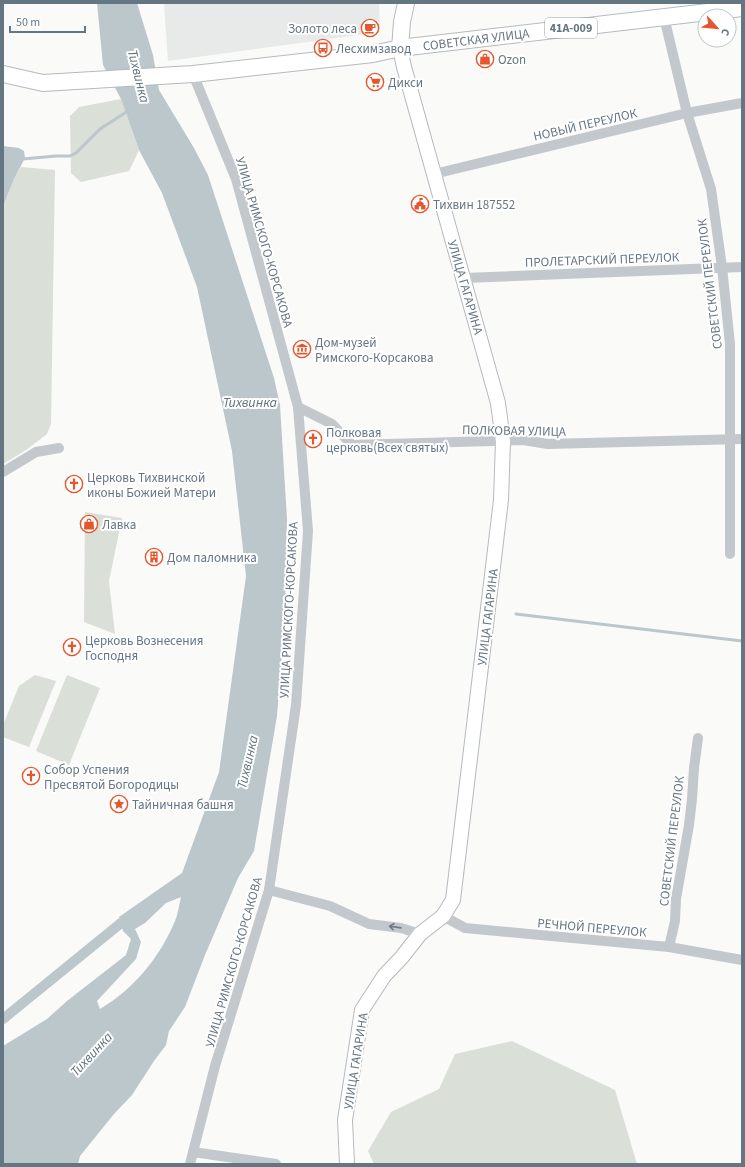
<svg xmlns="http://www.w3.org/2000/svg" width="745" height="1167" viewBox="0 0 745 1167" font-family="'Source Sans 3',sans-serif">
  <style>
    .built { fill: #e8e9e9 }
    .green { fill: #dadfd7 }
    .water { fill: #bbc7cb; fill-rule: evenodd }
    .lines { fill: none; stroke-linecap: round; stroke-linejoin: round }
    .stream { stroke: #bbc7cb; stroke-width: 3 }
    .canal { stroke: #bbc7cb; stroke-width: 10 }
    .secondary-casing { stroke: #b3babf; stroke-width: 16 }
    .primary-casing { stroke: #b5babe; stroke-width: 18 }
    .street { stroke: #c3c8cc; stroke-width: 10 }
    .secondary { stroke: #fff; stroke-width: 14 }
    .primary { stroke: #fff; stroke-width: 16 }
    .oneway { stroke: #6a7a87 }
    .labels { text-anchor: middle; stroke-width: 4; stroke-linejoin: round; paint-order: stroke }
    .shield { fill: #fff; stroke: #939fa8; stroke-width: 1 }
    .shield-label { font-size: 12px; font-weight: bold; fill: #657683 }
    .poi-label { font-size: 13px; fill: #657683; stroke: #fff; text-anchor: start }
    .street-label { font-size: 13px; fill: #657683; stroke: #fff }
    .water-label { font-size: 14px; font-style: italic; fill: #60757c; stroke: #fff }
  </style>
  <rect width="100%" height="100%" fill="#fafaf8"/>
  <!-- built -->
  <polygon class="built" points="164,3 379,3 380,32 168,61"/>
  <!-- green -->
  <g class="green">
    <polygon points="121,99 139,150 129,171 81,182 71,173 70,116 79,107"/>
    <polygon points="21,167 55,170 51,424 47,434 26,450 3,464 3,206 14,179"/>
    <polygon points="85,512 122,518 109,581 115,634 84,622"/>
    <polygon points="35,675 56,681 29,747 3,737 3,725 19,686"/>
    <polygon points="67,675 100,688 69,765 36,751"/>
    <polygon points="512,1041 615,1090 637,1164 374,1164 368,1151 391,1112 439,1089 455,1054"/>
  </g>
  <!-- water -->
  <g class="water">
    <path d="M97,3H137L153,55L159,90L194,148L208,175L274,378L280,405L287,519L285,614L277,716L254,851L238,878L205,955L185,1007L169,1031L166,1045L154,1061L132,1095L114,1114L80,1156L78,1164H3V1046L47,1019L67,1001L126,955L131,939L123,931L119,917L182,873L219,772L246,576L232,451L197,287L162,193L139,150L121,99L103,65ZM181,897C179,905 178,914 175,921C160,957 134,989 100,1009L97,1001L136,959L141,942L135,929L145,923L166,903Z"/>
    <polygon points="3,146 19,148 24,151 25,158 14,179 3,206"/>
  </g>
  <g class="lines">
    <!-- stream -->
    <g class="stream">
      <polyline points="23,159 56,156 70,156 76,153 100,129 128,111"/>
      <polyline points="516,614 742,641"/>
    </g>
    <!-- canal -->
    <polyline class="canal" points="3,1019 121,923"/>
    <defs>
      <polyline id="secondary" points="347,1164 345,1120 362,1010 384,976 402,957 420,934 443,916 453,900 501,500 503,441 498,403 404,67 400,48"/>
      <g id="primary">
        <polyline points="400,48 402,22 406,3"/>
        <polyline points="3,74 43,83 193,74 373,54 400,48 742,8"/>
      </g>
    </defs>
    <!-- secondary casing -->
    <use href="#secondary" class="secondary-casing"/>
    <!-- primary casing -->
    <use href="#primary" class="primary-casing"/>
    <!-- street -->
    <g class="street">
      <polyline points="664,17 687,113 711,189 722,267 730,344 730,554"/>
      <polyline points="434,174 687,113 742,103"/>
      <polyline points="464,278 742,267"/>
      <polyline points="298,407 332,424 352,445 523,440 548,444 742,439"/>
      <polyline points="3,472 36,452 59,448"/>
      <polyline points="269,890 330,906 369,924 401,928 420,934"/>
      <polyline points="443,916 465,928 669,947 742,960"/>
      <polyline points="669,947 675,921 676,899 689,825 692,799 694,768 698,738"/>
      <polyline points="193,1152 276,1164"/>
      <polyline points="190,1164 215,1066 269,890 296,705 308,531 298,407 236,179 193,74"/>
    </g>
    <!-- secondary -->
    <use href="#secondary" class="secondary"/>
    <!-- primary -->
    <use href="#primary" class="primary"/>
  </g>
  <!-- one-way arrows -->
  <defs><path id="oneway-shaft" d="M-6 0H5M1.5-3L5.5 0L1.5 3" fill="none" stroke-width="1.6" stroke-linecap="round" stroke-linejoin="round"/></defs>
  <use class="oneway" href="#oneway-shaft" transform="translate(395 927) rotate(-172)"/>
  <!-- icons -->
  <defs>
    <symbol id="cafe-ring" viewBox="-11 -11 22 22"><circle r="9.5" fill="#fff" stroke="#e4572e" stroke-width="1.5"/><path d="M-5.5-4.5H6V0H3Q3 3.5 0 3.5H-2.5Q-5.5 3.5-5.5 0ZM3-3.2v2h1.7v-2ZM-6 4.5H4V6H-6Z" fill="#e4572e"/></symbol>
    <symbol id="bus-ring" viewBox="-11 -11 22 22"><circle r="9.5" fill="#fff" stroke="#e4572e" stroke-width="1.5"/><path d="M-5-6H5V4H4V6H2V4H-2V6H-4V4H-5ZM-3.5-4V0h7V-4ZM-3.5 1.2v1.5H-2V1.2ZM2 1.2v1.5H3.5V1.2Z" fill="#e4572e"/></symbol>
    <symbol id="shop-ring" viewBox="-11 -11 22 22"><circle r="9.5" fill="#fff" stroke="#e4572e" stroke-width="1.5"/><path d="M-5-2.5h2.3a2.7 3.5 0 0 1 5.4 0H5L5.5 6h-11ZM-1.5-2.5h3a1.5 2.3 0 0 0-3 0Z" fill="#e4572e"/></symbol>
    <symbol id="supermarket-ring" viewBox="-11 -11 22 22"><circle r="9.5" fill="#fff" stroke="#e4572e" stroke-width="1.5"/><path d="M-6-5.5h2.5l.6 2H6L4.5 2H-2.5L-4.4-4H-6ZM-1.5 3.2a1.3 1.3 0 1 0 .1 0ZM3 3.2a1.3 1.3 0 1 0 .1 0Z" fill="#e4572e"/></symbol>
    <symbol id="civic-ring" viewBox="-11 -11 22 22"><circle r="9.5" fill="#fff" stroke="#e4572e" stroke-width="1.5"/><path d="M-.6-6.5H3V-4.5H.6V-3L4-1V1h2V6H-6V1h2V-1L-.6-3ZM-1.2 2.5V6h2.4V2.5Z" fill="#e4572e"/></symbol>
    <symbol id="museum-ring" viewBox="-11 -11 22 22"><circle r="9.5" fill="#fff" stroke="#e4572e" stroke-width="1.5"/><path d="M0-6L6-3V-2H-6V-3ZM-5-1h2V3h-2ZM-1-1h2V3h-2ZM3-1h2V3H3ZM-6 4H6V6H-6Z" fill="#e4572e"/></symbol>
    <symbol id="church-ring" viewBox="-11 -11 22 22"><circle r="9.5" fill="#fff" stroke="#e4572e" stroke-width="1.5"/><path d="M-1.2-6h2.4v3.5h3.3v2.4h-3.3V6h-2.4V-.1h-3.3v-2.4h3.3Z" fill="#e4572e"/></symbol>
    <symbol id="building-ring" viewBox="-11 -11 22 22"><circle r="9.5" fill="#fff" stroke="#e4572e" stroke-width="1.5"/><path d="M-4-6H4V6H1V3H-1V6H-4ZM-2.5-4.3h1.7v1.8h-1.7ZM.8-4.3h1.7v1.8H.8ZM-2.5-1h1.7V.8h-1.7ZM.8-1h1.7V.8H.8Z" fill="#e4572e"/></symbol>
    <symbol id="sight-ring" viewBox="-11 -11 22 22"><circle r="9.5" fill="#fff" stroke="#e4572e" stroke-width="1.5"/><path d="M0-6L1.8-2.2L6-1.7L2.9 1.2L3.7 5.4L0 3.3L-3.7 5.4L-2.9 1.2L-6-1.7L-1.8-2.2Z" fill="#e4572e"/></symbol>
  </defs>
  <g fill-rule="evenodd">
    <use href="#cafe-ring" x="360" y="18" width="20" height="20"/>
    <use href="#bus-ring" x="313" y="38" width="20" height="20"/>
    <use href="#shop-ring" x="475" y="49" width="20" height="20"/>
    <use href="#supermarket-ring" x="365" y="72" width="20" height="20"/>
    <use href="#civic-ring" x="410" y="194" width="20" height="20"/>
    <use href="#museum-ring" x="292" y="339" width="20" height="20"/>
    <use href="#church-ring" x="303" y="429" width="20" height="20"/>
    <use href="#church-ring" x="64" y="474" width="20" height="20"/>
    <use href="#shop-ring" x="79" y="514" width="20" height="20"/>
    <use href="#building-ring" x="144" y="547" width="20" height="20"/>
    <use href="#church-ring" x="62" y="637" width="20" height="20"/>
    <use href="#church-ring" x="21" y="766" width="20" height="20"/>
    <use href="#sight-ring" x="109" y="794" width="20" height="20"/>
  </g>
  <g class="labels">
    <!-- shield labels -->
    <rect class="shield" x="545" y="18" width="52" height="20" rx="3"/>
    <g class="shield-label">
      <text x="571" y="32">41А-009</text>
    </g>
    <!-- poi labels -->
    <g class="poi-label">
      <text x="357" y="33" text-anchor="end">Золото леса</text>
      <text x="336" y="53">Лесхимзавод</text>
      <text x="498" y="64">Ozon</text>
      <text x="388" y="87">Дикси</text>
      <text x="433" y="209">Тихвин 187552</text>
      <text x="315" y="347">Дом-музей<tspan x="315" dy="15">Римского-Корсакова</tspan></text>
      <text x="326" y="437">Полковая<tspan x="326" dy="15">церковь(Всех святых)</tspan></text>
      <text x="87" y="482">Церковь Тихвинской<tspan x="87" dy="15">иконы Божией Матери</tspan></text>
      <text x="102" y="529">Лавка</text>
      <text x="167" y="562">Дом паломника</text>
      <text x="85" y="645">Церковь Вознесения<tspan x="85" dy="15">Господня</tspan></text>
      <text x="44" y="774">Собор Успения<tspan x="44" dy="15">Пресвятой Богородицы</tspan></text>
      <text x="132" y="809">Тайничная башня</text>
    </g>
    <!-- street labels -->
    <g class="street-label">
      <text transform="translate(476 39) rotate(-7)" y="5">СОВЕТСКАЯ УЛИЦА</text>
      <text transform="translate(585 124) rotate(-13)" y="5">НОВЫЙ ПЕРЕУЛОК</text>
      <text transform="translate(265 242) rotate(74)" y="5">УЛИЦА РИМСКОГО-КОРСАКОВА</text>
      <text transform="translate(602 259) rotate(-2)" y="5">ПРОЛЕТАРСКИЙ ПЕРЕУЛОК</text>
      <text transform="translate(709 284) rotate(-97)" y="5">СОВЕТСКИЙ ПЕРЕУЛОК</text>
      <text transform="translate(466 287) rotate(74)" y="5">УЛИЦА ГАГАРИНА</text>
      <text transform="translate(514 430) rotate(1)" y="5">ПОЛКОВАЯ УЛИЦА</text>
      <text transform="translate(288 610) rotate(-87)" y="5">УЛИЦА РИМСКОГО-КОРСАКОВА</text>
      <text transform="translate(487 617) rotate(-83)" y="5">УЛИЦА ГАГАРИНА</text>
      <text transform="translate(671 841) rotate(-83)" y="5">СОВЕТСКИЙ ПЕРЕУЛОК</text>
      <text transform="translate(592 927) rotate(5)" y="5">РЕЧНОЙ ПЕРЕУЛОК</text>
      <text transform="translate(233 962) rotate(-74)" y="5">УЛИЦА РИМСКОГО-КОРСАКОВА</text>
      <text transform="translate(355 1061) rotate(-81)" y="5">УЛИЦА ГАГАРИНА</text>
    </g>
    <!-- water labels -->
    <g class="water-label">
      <text transform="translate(139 76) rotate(76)" y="5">Тихвинка</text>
      <text x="250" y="407">Тихвинка</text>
      <text transform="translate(247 762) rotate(-77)" y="5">Тихвинка</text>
      <text transform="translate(91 1054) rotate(-47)" y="5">Тихвинка</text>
    </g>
  </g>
  <!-- border -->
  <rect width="745" height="1167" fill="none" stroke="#657683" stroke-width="8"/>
  <!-- north arrow -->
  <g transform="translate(717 28) rotate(117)"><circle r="19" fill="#ffffff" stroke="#c1c8cd"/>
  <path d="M0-3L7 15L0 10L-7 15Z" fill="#e4572e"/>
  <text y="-6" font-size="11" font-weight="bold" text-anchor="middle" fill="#657683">С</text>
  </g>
  <!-- scale -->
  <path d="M10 26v6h75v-6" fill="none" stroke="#657683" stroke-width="2"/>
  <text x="16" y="26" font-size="12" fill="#657683" stroke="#ffffff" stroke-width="3" paint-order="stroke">50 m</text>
</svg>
